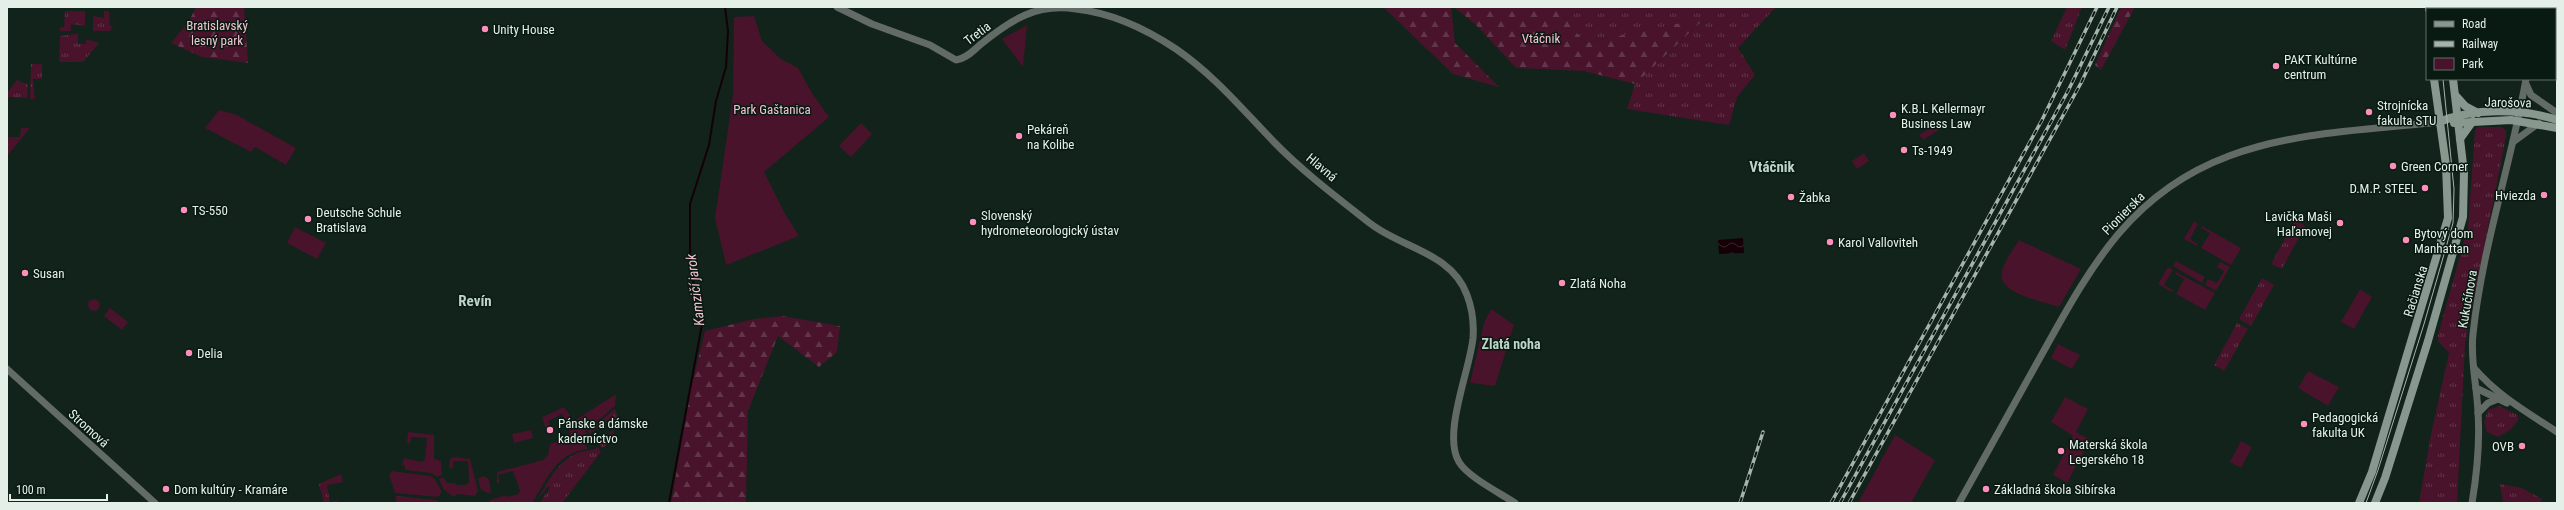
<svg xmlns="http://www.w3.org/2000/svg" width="2564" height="510" viewBox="0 0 2564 510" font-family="'Roboto Condensed',sans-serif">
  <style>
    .grass { fill: url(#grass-tufts) }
    .forest { fill: url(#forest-firs) }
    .green { fill: #48132b }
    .water { fill: url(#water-waves) }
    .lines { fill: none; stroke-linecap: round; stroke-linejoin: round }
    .stream { stroke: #150008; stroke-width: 2 }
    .tertiary { stroke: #626b66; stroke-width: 7 }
    .secondary { stroke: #89988f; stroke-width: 8 }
    .tram { stroke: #a7b4ac; stroke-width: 1 }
    .rail-casing { stroke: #a7b4ac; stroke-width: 3.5 }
    .rail { stroke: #081a11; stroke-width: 2; stroke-dasharray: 6; stroke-linecap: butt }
    .poi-dot { fill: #fe8ebb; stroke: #081a11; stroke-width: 1.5 }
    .labels { text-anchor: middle; stroke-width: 3; stroke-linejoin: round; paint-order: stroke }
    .park-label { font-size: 13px; fill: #f4c1d3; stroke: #081a11 }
    .poi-label { font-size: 13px; fill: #e4efe8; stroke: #081a11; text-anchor: start }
    .street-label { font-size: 13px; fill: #e4efe8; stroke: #081a11 }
    .water-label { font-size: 14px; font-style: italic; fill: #f6c2d5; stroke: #081a11 }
    .neighbourhood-label { font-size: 14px; font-weight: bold; fill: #bed4c8; stroke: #081a11 }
    .quarter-label { font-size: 15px; font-weight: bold; fill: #bed4c8; stroke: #081a11 }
  </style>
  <defs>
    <pattern id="grass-tufts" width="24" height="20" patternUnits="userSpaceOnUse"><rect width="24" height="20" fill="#48132b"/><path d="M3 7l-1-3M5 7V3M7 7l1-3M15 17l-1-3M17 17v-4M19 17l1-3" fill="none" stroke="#62364a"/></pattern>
    <pattern id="forest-firs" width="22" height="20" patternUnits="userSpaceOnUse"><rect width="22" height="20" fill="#48132b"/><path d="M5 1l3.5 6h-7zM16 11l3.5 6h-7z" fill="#62364a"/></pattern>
    <pattern id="water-waves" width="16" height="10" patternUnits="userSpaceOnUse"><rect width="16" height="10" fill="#150008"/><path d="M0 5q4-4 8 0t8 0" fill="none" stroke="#37262c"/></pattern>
  </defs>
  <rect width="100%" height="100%" fill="#11231a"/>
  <!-- grass -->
  <g class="grass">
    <polygon points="1556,7 1776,7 1738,48 1755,75 1737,97 1729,125 1627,109 1635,84 1704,19 1585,43"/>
    <polygon points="2067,7 2082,7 2065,50 2051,41"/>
    <polygon points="65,11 85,11 85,26 71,24 71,31 60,31 60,28 64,27"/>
    <polygon points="104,11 109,11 110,26 113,26 110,31 93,31 93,16 104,18"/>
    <polygon points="74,34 78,34 78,44 86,44 86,39 99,43 83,62 59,62 60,36"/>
    <polygon points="31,64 42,64 42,79 33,79 35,99 30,99"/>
    <polygon points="17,80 28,85 27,98 7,97 7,93"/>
    <polygon points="2477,127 2501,127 2506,130 2506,137 2465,344 2457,503 2419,503 2431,434 2449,353 2438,341 2438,335 2468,227 2475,131"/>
    <polygon points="21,128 30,128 7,156 7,137 20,137"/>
    <polygon points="2295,220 2305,226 2282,269 2271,264"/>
    <polygon points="2262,278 2274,285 2251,326 2239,319"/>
    <polygon points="2237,323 2248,329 2224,371 2214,365"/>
    <polygon points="2500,406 2517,415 2519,419 2510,430 2498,437 2487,432 2484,422 2488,410"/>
    <path d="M615,409C620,419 612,445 602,448L599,445L610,437L609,434L614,428L607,420L590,434L588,431Z"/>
    <path d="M598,447L601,452L562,503H539L550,488L548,486L535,503C548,484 554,464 577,453C584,450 591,452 598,447Z"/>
    <polygon points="341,474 343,482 327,485 330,502 337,500 337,503 324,503 319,484"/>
    <polygon points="2500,484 2522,488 2542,499 2540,503 2503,503"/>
    <polygon points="396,496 435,500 441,503 396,503"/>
  </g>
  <!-- forest -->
  <g class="forest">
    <polygon points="196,7 244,7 248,63 202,57 171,43 189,21"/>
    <polygon points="1383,7 1451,7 1455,43 1499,87 1453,74"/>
    <polygon points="1454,7 1556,7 1585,43 1705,18 1635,84 1584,71 1516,68 1477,26"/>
    <polygon points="2121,7 2135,7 2101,70 2095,65"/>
    <polygon points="782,316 840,326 837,352 819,367 778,336 748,411 746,503 671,503 692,384 705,331 754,319"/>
  </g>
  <!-- green -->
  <g class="green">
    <polygon points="754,16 762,41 781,59 798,68 812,93 829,117 764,172 784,212 799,236 726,265 715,218 733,95 734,17"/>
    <polygon points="1027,25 1023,67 1002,39"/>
    <polygon points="219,110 237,115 296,148 286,165 255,147 251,152 205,128"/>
    <polygon points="1939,122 1942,128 1923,140 1919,135"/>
    <polygon points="861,123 872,134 851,157 839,146"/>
    <polygon points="1864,153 1869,161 1857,169 1852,161"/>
    <polygon points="2194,221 2198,224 2190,239 2198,244 2197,246 2184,239"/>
    <polygon points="2202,226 2241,248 2231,265 2201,248 2210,233 2201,228"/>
    <polygon points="295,227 326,243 317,259 287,243"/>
    <path d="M2019,240L2081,269L2059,307C2044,302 1995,293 2002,271C2005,260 2013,250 2019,240Z"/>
    <polygon points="2176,261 2205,277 2202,283 2173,266"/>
    <polygon points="2220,262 2230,267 2216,291 2205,285 2208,279 2217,283 2224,271 2217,267"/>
    <polygon points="2168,267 2173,270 2164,285 2173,290 2172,292 2158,284"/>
    <polygon points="2176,272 2215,293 2205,310 2176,294 2184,279 2175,274"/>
    <polygon points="2360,289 2372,297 2354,329 2341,322"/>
    <circle cx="94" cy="305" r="6"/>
    <polygon points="110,308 128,322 122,330 104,316"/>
    <polygon points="1491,309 1514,325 1495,386 1470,383 1484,323"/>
    <polygon points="2058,344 2080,355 2072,369 2051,358"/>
    <polygon points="2308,371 2339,387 2328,406 2298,388"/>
    <path d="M616,394L615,406L585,432L589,435L582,440L588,449C555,453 548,479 532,503H489L490,500L507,495L508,497L518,494L520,491L513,471L498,475L500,482L497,484V472L543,460L548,455L550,444L570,437L569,426L562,414L548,421L551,427L546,429L542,417L564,407L574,421Z"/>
    <polygon points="2065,397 2088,409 2076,432 2090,440 2067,483 2053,475 2073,436 2051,422"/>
    <polygon points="531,430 533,438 514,443 512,434"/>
    <polygon points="408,432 434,435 434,459 441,461 442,475 437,477 431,473 405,470 405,465 402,465 404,458 422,462 425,459 427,438 411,437 410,444 407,443"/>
    <polygon points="1895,435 1935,460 1911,503 1858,503"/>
    <polygon points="2241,441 2252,447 2241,468 2230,462"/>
    <polygon points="453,457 470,459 478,491 475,496 457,494 454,497 444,490 439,479 443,477 447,483 455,483 456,485 466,485 469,482 468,461 453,461 453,468 449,468 450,460"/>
    <polygon points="392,471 430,476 435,479 442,492 438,497 395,493 389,475"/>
    <polygon points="483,476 489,479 491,494 481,490 478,479"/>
  </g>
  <!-- water -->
  <polygon class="water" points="1743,238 1744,253 1719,254 1718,240"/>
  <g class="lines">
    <!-- stream -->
    <polyline class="stream" points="669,503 702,324 698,297 690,270 690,204 709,145 716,101 726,67 728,31 725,7"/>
    <!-- tertiary -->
    <g class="tertiary">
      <path d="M837,7L872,24L930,45L956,60C966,59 974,50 981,44C1011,20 1036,3 1076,9C1112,13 1146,29 1176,49C1214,75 1243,110 1274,142C1302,171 1339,199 1371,224C1402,248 1452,253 1467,295C1472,308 1474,324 1473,338C1470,370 1442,434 1459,462C1468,477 1500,493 1515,503"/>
      <polyline points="2538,9 2538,7"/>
      <polyline points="2555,52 2557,50"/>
      <polyline points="2526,84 2531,95 2557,113"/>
      <polyline points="2513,142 2539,123"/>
      <path d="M2474,368C2498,396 2527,412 2557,432"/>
      <polyline points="7,369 155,503"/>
      <polyline points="2476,388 2507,403"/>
      <polyline points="2478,413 2488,403 2498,399"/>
      <path d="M1959,503C1985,456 2011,410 2037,363C2087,274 2126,194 2229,156C2296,131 2369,130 2439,122"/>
      <path d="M2472,503C2477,473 2480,442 2478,412C2477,386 2470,360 2473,334C2482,248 2511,164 2526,79"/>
    </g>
    <!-- secondary -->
    <g class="secondary">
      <polyline points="2429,7 2429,9"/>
      <polyline points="2444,7 2444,9"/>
      <polyline points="2456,96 2465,106 2478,113"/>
      <path d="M2439,122C2472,108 2522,108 2557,120"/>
      <polyline points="2454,123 2511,120 2557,128"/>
      <polyline points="2460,139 2473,121"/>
      <polyline points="2359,503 2372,472 2448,218 2446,165 2434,79"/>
      <polyline points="2375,503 2385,478 2428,341 2463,217 2464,173 2453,79"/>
    </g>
    <!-- tram -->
    <g class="tram">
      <polyline points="2438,7 2438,9"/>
      <polyline points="2366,503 2378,470 2424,324 2453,223 2454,189 2443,79"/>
    </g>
    <defs>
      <g id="rail">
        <polyline points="2512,9 2512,7"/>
        <polyline points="1740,503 1763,432"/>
        <polyline points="1831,503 2042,120 2097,7"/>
        <polyline points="1840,503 2068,91 2109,7"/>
        <polyline points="1849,503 2081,83 2117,7"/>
      </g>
    </defs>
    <!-- rail casing -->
    <use href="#rail" class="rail-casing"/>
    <!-- rail -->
    <use href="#rail" class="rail"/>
  </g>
  <!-- markers -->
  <g class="poi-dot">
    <circle cx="485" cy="29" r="4"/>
    <circle cx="2276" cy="66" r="4"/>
    <circle cx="2369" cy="112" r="4"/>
    <circle cx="1893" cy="115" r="4"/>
    <circle cx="1019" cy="136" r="4"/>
    <circle cx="1904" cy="150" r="4"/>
    <circle cx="2393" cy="166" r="4"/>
    <circle cx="2425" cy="188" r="4"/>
    <circle cx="2544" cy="195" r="4"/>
    <circle cx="1791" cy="197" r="4"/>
    <circle cx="184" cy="210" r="4"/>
    <circle cx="308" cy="219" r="4"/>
    <circle cx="973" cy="222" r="4"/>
    <circle cx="2340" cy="223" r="4"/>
    <circle cx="2406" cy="240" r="4"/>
    <circle cx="1830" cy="242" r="4"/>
    <circle cx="25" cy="273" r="4"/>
    <circle cx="1562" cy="283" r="4"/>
    <circle cx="189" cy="353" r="4"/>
    <circle cx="2304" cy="424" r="4"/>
    <circle cx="550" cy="430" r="4"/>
    <circle cx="2522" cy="446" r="4"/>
    <circle cx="2061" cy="451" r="4"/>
    <circle cx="166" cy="489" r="4"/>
    <circle cx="1986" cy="489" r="4"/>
  </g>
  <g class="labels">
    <!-- park labels -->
    <g class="park-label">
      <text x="217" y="30">Bratislavský<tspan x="217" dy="15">lesný park</tspan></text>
      <text x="1541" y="43">Vtáčnik</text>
      <text x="772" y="114">Park Gaštanica</text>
    </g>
    <!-- poi labels -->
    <g class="poi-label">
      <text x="493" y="34">Unity House</text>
      <text x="2284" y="64">PAKT Kultúrne<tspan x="2284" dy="15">centrum</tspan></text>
      <text x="2377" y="110">Strojnícka<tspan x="2377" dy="15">fakulta STU</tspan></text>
      <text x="1901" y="113">K.B.L Kellermayr<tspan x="1901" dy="15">Business Law</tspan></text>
      <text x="1027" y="134">Pekáreň<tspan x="1027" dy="15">na Kolibe</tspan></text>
      <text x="1912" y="155">Ts-1949</text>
      <text x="2401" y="171">Green Corner</text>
      <text x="2417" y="193" text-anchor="end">D.M.P. STEEL</text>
      <text x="2536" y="200" text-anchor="end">Hviezda</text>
      <text x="1799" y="202">Žabka</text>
      <text x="192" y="215">TS-550</text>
      <text x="316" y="217">Deutsche Schule<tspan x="316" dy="15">Bratislava</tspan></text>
      <text x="981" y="220">Slovenský<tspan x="981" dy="15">hydrometeorologický ústav</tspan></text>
      <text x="2332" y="221" text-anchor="end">Lavička Maši<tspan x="2332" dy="15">Haľamovej</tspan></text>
      <text x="2414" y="238">Bytový dom<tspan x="2414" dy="15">Manhattan</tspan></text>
      <text x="1838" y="247">Karol Valloviteh</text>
      <text x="33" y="278">Susan</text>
      <text x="1570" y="288">Zlatá Noha</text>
      <text x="197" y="358">Delia</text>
      <text x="2312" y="422">Pedagogická<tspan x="2312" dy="15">fakulta UK</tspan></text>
      <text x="558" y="428">Pánske a dámske<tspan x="558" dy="15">kaderníctvo</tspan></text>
      <text x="2069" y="449">Materská škola<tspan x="2069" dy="15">Legerského 18</tspan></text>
      <text x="2514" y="451" text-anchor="end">OVB</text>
      <text x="174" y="494">Dom kultúry - Kramáre</text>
      <text x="1994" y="494">Základná škola Sibírska</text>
    </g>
    <!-- street labels -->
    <g class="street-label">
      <text transform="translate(977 33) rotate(-37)" y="5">Tretia</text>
      <text transform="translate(2508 102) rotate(1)" y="5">Jarošova</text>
      <text transform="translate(1322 167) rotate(40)" y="5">Hlavná</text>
      <text transform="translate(2123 213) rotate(-45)" y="5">Pionierska</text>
      <text transform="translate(2415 291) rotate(-73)" y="5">Račianska</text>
      <text transform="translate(2467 299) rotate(-80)" y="5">Kukučínova</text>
      <text transform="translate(89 428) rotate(42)" y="5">Stromová</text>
    </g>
    <!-- water labels -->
    <g class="water-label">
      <text transform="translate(695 290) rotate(-97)" y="5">Kamzičí jarok</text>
    </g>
    <!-- neighbourhood labels -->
    <g class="neighbourhood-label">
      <text x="1511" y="349">Zlatá noha</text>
    </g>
    <!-- quarter labels -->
    <g class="quarter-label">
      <text x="1772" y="172">Vtáčnik</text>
      <text x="475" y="306">Revín</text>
    </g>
  </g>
  <!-- border -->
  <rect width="2564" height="510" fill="none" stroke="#e4efe8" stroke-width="16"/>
  <!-- legend -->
  <rect x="2426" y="8" width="130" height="72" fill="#081a11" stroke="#606f67"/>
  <rect x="2434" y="21" width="20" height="6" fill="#89988f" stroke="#606f67"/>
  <text x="2462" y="28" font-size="12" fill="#e4efe8">Road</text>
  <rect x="2434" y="41" width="20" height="6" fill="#a7b4ac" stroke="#606f67"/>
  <text x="2462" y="48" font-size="12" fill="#e4efe8">Railway</text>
  <rect x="2434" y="58" width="20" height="12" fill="#48132b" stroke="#606f67"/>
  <text x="2462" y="68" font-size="12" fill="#e4efe8">Park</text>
  <!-- scale -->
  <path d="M10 494v6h97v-6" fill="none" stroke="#e4efe8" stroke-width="2"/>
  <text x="16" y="494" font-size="12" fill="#e4efe8" stroke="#081a11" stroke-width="3" paint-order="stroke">100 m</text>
</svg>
